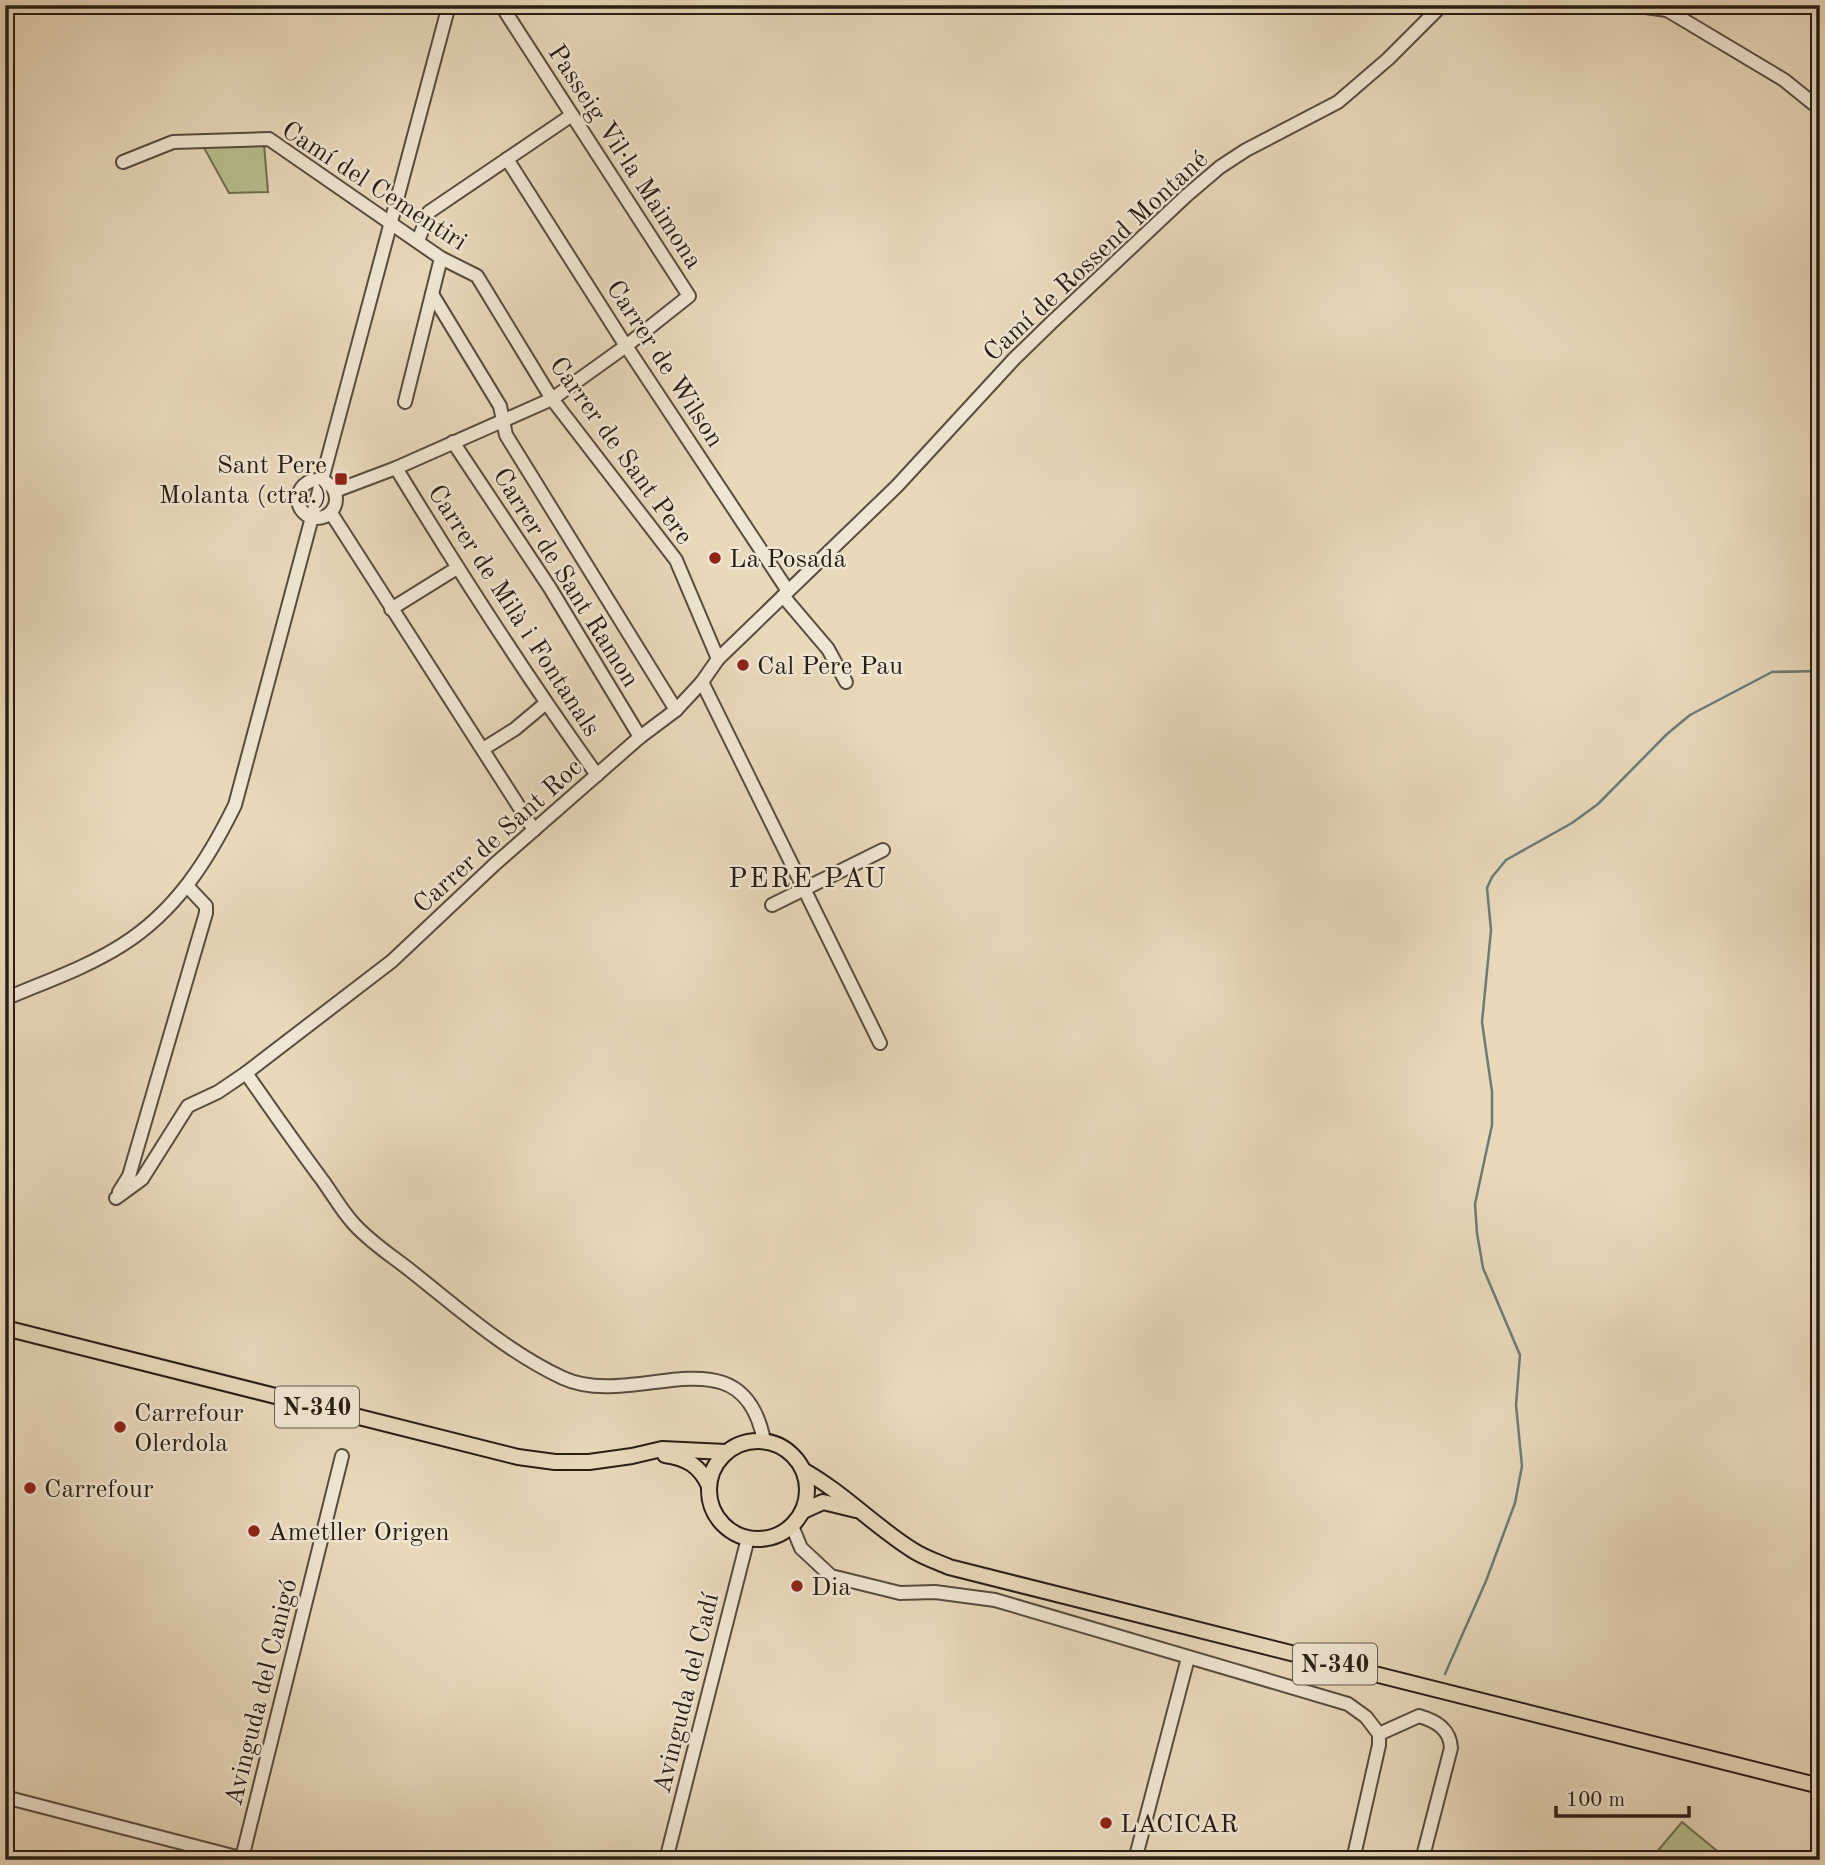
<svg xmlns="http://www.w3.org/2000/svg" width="1825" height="1865" viewBox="0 0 1825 1865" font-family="'Old Standard TT',serif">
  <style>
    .green { fill: #b8bf8e; stroke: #706e52; stroke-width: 2 }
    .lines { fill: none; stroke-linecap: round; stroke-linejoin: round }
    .stream { stroke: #6b7b77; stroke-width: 2.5 }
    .minor-casing { stroke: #574c3e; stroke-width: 16 }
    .major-casing { stroke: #271d15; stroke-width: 18 }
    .minor { stroke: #f0e6d3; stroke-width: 12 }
    .major { stroke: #e8d9bb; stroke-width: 14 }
    .poi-dot { fill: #8f2418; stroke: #f0e6d3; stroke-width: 2.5 }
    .labels { text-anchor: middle; stroke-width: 5; stroke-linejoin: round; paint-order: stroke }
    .shield { fill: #f0e6d3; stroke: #63594e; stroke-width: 2 }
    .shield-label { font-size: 24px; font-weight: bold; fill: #271d15 }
    .street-label { font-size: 26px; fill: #271d15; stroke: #f0e6d3 }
    .poi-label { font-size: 26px; fill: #271d15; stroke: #f0e6d3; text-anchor: start }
    .neighbourhood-label { font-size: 28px; letter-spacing: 2px; fill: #271d15; stroke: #f0e6d3 }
  </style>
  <rect width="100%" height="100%" fill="#e8d9bb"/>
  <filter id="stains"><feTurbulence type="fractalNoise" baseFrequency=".00286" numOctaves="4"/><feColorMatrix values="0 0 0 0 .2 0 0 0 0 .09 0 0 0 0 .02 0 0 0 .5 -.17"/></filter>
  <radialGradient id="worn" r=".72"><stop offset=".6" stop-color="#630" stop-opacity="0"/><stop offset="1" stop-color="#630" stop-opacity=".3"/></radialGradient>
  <!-- green -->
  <g class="green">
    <polygon points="264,144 268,192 229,193 203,146"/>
    <polygon points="1682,1822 1722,1855 1718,1860 1650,1860"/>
  </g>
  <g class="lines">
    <!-- stream -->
    <polyline class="stream" points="1445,1674 1486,1581 1515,1503 1522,1466 1516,1405 1520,1355 1483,1268 1477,1233 1475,1204 1492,1125 1492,1092 1482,1022 1491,930 1487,888 1492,877 1506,860 1572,823 1598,804 1667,734 1690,715 1772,672 1820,671"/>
    <defs>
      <g id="minor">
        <polyline points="1631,5 1667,10 1696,5"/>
        <polyline points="1667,10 1784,80 1820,109"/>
        <polyline points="507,159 626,346 788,591"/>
        <polyline points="123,162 173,142 269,139 441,258 477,276 552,399 676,560 718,659"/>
        <polyline points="418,241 429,212 572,115"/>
        <polyline points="432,294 500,406 506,435 676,710"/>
        <polyline points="405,402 441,258"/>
        <polyline points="453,442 550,588 640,737"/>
        <path d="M396,468C460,573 526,676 597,775"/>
        <circle cx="317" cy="499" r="19"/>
        <polyline points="335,491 396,468 552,399 626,346 689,296 501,5"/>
        <polyline points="331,513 534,830"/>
        <polyline points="783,596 828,649 846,682"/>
        <polyline points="391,609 457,568"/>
        <polyline points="702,682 880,1043"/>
        <polyline points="483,749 515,729 546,703"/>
        <polyline points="772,905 883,850"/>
        <path d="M5,999C44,982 86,968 122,945C176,911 208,860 235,805L449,5"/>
        <path d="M246,1073C271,1109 296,1145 323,1181C333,1195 342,1211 354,1224C370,1242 392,1256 411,1271C459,1309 507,1352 563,1378C634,1411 742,1327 764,1441"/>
        <polyline points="119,1192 129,1176 206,913 206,906 187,886"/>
        <polyline points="116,1198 142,1179 188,1106 218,1092 246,1073 392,961 495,864 640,737 676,710 702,682 718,659 897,486 1014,359 1051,323 1186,196 1220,167 1246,150 1338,102 1388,59 1442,5"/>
        <polyline points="792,1526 801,1548 831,1576 900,1593 935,1592 995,1600 1348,1704 1366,1717 1379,1734"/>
        <path d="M1379,1734L1419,1716C1436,1721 1450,1729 1451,1748L1422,1860"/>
        <polyline points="5,1797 248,1860"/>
        <polyline points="242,1858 342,1456"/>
        <polyline points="666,1860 748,1538"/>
        <polyline points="1135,1860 1188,1658"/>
        <polyline points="1353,1860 1379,1745 1379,1734"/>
      </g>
      <g id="major">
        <polyline points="5,1328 518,1457 555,1462 589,1462 632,1456 662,1449 726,1452"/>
        <circle cx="758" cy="1490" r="49"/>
        <path d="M665,1455C687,1458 700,1466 709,1486"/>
        <path d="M803,1470C844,1493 875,1527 914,1551C925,1558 938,1562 949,1567L1820,1786"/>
        <polyline points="803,1511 823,1502 856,1510"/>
      </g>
    </defs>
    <!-- minor casing -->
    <use href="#minor" class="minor-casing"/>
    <!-- major casing -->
    <use href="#major" class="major-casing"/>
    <!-- minor -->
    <use href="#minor" class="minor"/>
    <!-- major -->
    <use href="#major" class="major"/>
  </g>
  <!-- markers -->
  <g class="poi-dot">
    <rect x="334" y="472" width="14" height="14" rx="3.5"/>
    <circle cx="715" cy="558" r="7"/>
    <circle cx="743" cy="665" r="7"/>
    <circle cx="120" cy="1427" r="7"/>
    <circle cx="30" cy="1488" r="7"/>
    <circle cx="254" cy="1531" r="7"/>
    <circle cx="797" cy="1586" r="7"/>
    <circle cx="1106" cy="1823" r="7"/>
  </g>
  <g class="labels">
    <!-- shield labels -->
    <g class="shield">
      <rect x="275" y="1386.5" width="84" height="41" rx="5"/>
      <rect x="1293" y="1643.5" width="84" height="41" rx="5"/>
    </g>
    <g class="shield-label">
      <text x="317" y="1415">N-340</text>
      <text x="1335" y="1672">N-340</text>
    </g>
    <!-- street labels -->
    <g class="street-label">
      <text transform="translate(626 156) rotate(57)" y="9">Passeig Vil·la Maimona</text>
      <text transform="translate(375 185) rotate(33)" y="9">Camí del Cementiri</text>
      <text transform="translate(1095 255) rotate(-43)" y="9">Camí de Rossend Montané</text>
      <text transform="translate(666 363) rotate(57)" y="9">Carrer de Wilson</text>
      <text transform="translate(622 450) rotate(54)" y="9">Carrer de Sant Pere</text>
      <text transform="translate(567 577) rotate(58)" y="9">Carrer de Sant Ramon</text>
      <text transform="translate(515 610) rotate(57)" y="9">Carrer de Milà i Fontanals</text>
      <text transform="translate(497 835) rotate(-42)" y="9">Carrer de Sant Roc</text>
      <text transform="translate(260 1692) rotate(-76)" y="9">Avinguda del Canigó</text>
      <text transform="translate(685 1693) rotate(-76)" y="9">Avinguda del Cadí</text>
    </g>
    <!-- poi labels -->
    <g class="poi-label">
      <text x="327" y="473" text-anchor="end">Sant Pere<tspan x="327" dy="30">Molanta (ctra.)</tspan></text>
      <text x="729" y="567">La Posada</text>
      <text x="757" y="674">Cal Pere Pau</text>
      <text x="134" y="1421">Carrefour<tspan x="134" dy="30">Olerdola</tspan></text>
      <text x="44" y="1497">Carrefour</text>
      <text x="268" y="1540">Ametller Origen</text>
      <text x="811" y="1595">Dia</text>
      <text x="1120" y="1832">LACICAR</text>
    </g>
    <!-- neighbourhood labels -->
    <g class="neighbourhood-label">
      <text x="808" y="887">PERE PAU</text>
    </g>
  </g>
  <!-- margin -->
  <rect width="1825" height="1865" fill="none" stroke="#e8d9bb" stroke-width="28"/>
  <rect x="7" y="7" width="1811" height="1851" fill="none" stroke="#271d15" stroke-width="3.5"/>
  <rect x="14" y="14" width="1797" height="1837" fill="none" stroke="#271d15" stroke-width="2"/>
  <!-- scale -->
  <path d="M1556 1806v10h133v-10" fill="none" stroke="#271d15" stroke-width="3.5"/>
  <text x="1566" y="1806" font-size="21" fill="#271d15" stroke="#f0e6d3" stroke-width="5" paint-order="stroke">100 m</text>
  <rect width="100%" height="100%" filter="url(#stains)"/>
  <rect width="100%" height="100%" fill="url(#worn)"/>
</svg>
